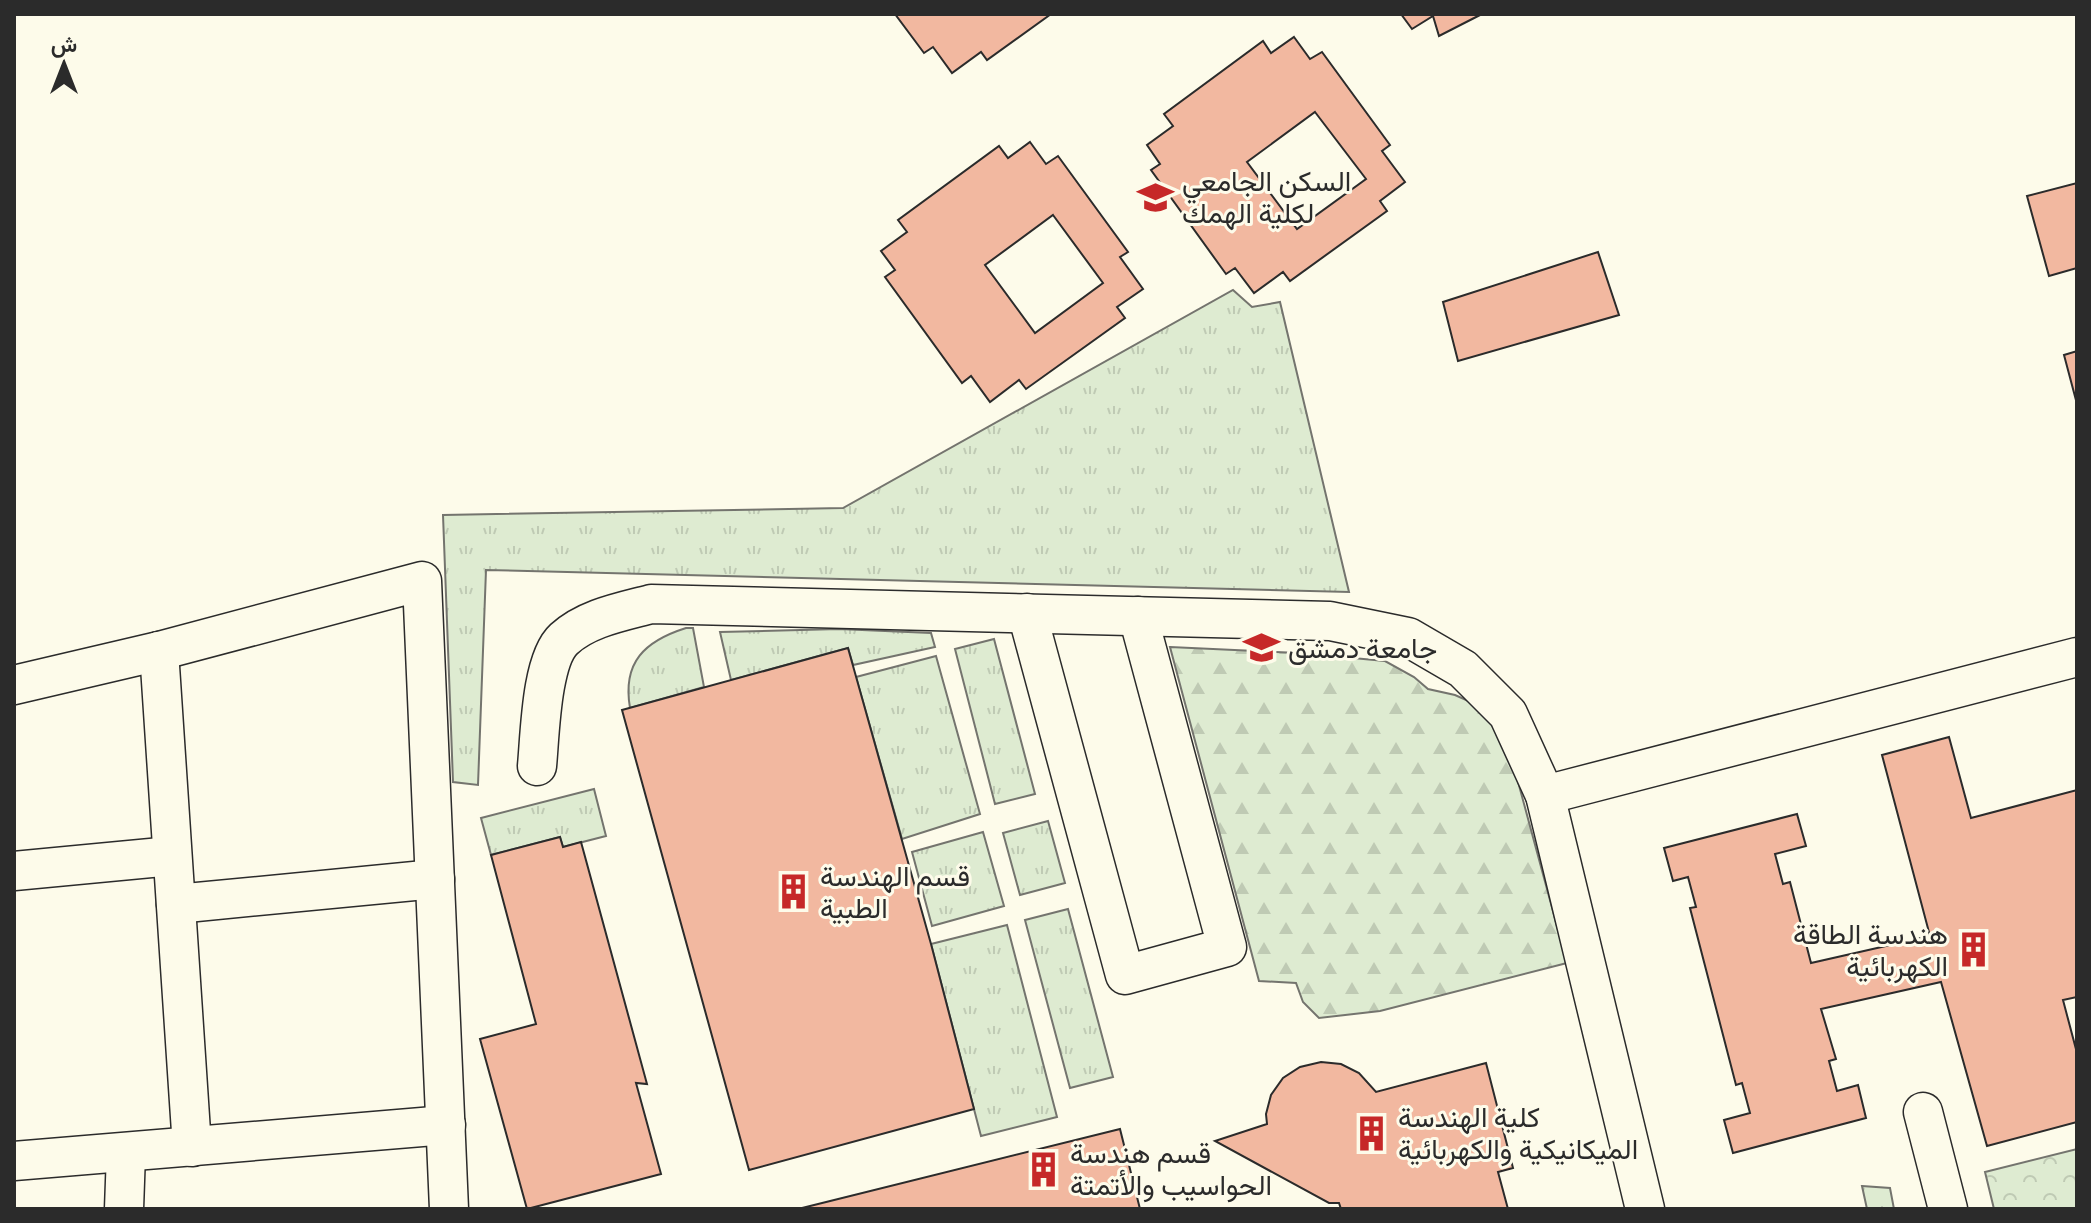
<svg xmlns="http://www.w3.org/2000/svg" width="2091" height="1223" viewBox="0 0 2091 1223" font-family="Ubuntu,Vazirmatn,sans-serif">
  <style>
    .grass { fill: url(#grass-tufts); stroke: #74746e; stroke-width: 2 }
    .forest { fill: url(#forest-firs); stroke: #74746e; stroke-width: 2 }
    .park { fill: url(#park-crowns); stroke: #74746e; stroke-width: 2 }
    .building { fill: #f2b8a0; stroke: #2b2b2b; stroke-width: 2; fill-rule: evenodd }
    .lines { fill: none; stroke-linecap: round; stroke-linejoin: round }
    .minor-casing { stroke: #2b2b2b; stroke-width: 41 }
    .minor { stroke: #fdfbea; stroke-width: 38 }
    .labels { text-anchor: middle; stroke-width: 6; stroke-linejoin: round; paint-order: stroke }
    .poi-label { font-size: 28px; fill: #2b2b2b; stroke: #fdfbea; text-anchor: start }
  </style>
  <defs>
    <pattern id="grass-tufts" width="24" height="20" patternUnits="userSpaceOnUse" patternTransform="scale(2)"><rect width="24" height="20" fill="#deebd1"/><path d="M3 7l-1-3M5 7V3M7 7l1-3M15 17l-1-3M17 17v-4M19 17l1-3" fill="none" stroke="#bfcab4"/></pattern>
    <pattern id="forest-firs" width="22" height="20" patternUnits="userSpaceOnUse" patternTransform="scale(2)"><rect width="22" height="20" fill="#deebd1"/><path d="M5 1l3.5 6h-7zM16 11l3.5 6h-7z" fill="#bfcab4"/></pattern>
    <pattern id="park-crowns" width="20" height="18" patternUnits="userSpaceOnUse" patternTransform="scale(2)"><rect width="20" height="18" fill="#deebd1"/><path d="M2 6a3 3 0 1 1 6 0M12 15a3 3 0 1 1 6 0" fill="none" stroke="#bfcab4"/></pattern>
  </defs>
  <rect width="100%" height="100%" fill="#fdfbea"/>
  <!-- grass -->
  <g class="grass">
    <polygon points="1233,290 1252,307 1280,302 1349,592 486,570 478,785 453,782 443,515 843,508"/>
    <path d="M686,628H693L704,687L630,708C622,662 645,641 686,628Z"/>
    <polygon points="839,629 931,633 935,647 853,665 848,648 731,680 720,632"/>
    <polygon points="994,639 1035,794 995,804 955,649"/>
    <polygon points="936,656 980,814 902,839 856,677"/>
    <polygon points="594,789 606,836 563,847 560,837 491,855 481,818"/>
    <polygon points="1048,821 1065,883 1020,895 1003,833"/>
    <polygon points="983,832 1004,906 932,926 912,852"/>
    <polygon points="1068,909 1113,1077 1070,1088 1025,920"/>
    <polygon points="1007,925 1057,1117 981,1136 931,944"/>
    <polygon points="1862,1186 1890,1188 1894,1209 1867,1209"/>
  </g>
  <!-- forest -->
  <polygon class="forest" points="1170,647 1299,653 1385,661 1414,677 1428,689 1455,695 1500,715 1567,963 1380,1011 1319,1018 1303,1002 1296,983 1259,981"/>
  <!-- park -->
  <polygon class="park" points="2077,1149 2077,1209 1994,1209 1985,1172"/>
  <!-- building -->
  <g class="building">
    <polygon points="895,14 1051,14 987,60 981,52 952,73 933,47 924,53"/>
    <polygon points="1401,14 1482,14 1439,36 1433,16 1412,29"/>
    <path d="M1294,37L1310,59L1322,52L1390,145L1382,151L1405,182L1380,201L1387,211L1290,281L1283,272L1254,293L1235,268L1226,274L1151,170L1160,164L1147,145L1173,126L1164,114L1263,41L1271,53ZM1315,112L1366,179L1297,229L1247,162Z"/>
    <path d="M1030,142L1046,164L1058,156L1128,252L1120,257L1143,289L1117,307L1125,318L1026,389L1019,380L990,402L971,376L962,383L885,277L895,270L881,251L907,232L898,220L999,146L1008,158ZM1053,215L1103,283L1035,333L985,265Z"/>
    <polygon points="2077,183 2077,268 2049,276 2027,196"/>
    <polygon points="1598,252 1619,315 1458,361 1443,302"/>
    <polygon points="2077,351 2077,404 2064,355"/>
    <polygon points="848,648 931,944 974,1109 749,1170 622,710"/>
    <polygon points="1949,737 1971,818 2077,790 2077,997 2063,1000 2077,1053 2077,1122 1987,1146 1941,982 1821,1009 1836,1059 1829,1061 1837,1091 1858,1085 1866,1118 1733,1153 1724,1120 1750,1113 1742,1083 1736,1085 1690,908 1696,907 1688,877 1673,881 1664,848 1797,814 1806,846 1775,854 1783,884 1790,882 1811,963 1930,936 1882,755"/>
    <polygon points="560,837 563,847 581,842 647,1084 636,1083 661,1174 527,1209 480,1039 536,1024 491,855"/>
    <polygon points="1321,1062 1341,1064 1359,1073 1376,1092 1486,1063 1513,1168 1498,1172 1508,1209 1341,1209 1339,1203 1329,1203 1215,1141 1267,1124 1266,1114 1271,1095 1283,1078 1300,1067"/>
    <polygon points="1120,1129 1140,1209 798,1209"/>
  </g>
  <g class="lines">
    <defs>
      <g id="minor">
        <polyline points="1027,613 1125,975 1227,947 1138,616"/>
        <polyline points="159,651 192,1147"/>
        <polyline points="14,685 159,651 422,581 449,1209"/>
        <path d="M537,766C540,735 541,660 564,639C587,618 621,612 651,604L1330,621L1408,637L1463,669L1508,714L1545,795L1645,1209"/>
        <polyline points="1545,795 2077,657"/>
        <polyline points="14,871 172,856"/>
        <polyline points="176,904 435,879"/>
        <polyline points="1923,1112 1948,1209"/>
        <polyline points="14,1161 446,1125"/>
        <polyline points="124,1209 126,1153"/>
      </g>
    </defs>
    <!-- minor casing -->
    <use href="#minor" class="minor-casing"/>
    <!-- minor -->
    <use href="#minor" class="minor"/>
  </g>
  <!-- icons -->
  <defs>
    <symbol id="university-bare" viewBox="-9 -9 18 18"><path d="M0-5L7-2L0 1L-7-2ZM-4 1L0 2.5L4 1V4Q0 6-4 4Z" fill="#c62828" stroke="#fdfbea" stroke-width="2.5" paint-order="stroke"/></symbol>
    <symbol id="building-bare" viewBox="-9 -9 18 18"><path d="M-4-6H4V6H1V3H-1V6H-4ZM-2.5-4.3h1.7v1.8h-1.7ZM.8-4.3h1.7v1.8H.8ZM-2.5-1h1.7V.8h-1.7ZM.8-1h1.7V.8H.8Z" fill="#c62828" stroke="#fdfbea" stroke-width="2.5" paint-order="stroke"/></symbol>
  </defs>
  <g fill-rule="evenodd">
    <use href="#university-bare" x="1130" y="172" width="51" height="51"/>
    <use href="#university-bare" x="1236" y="622" width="51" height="51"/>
    <use href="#building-bare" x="768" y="866" width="51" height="51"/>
    <use href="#building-bare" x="1948" y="924" width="51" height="51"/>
    <use href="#building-bare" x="1346" y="1108" width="51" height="51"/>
    <use href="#building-bare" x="1018" y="1144" width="51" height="51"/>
  </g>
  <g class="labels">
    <!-- poi labels -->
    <g class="poi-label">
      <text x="1182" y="191">السكن الجامعي<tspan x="1182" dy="32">لكلية الهمك</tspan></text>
      <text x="1288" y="658">جامعة دمشق</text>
      <text x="820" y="886">قسم الهندسة<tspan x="820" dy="32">الطبية</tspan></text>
      <text x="1948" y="944" text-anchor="end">هندسة الطاقة<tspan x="1948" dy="32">الكهربائية</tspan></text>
      <text x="1398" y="1127">كلية الهندسة<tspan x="1398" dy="32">الميكانيكية والكهربائية</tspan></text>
      <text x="1070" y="1163">قسم هندسة<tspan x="1070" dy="32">الحواسيب والأتمتة</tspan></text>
    </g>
  </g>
  <!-- border -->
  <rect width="2091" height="1223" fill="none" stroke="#2b2b2b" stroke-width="32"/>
  <!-- north arrow -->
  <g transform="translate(64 64)" stroke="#fdfbea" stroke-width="6" paint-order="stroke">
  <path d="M0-6L14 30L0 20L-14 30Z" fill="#2b2b2b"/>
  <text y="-12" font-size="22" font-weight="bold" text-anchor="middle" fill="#2b2b2b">ش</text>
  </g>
</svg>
